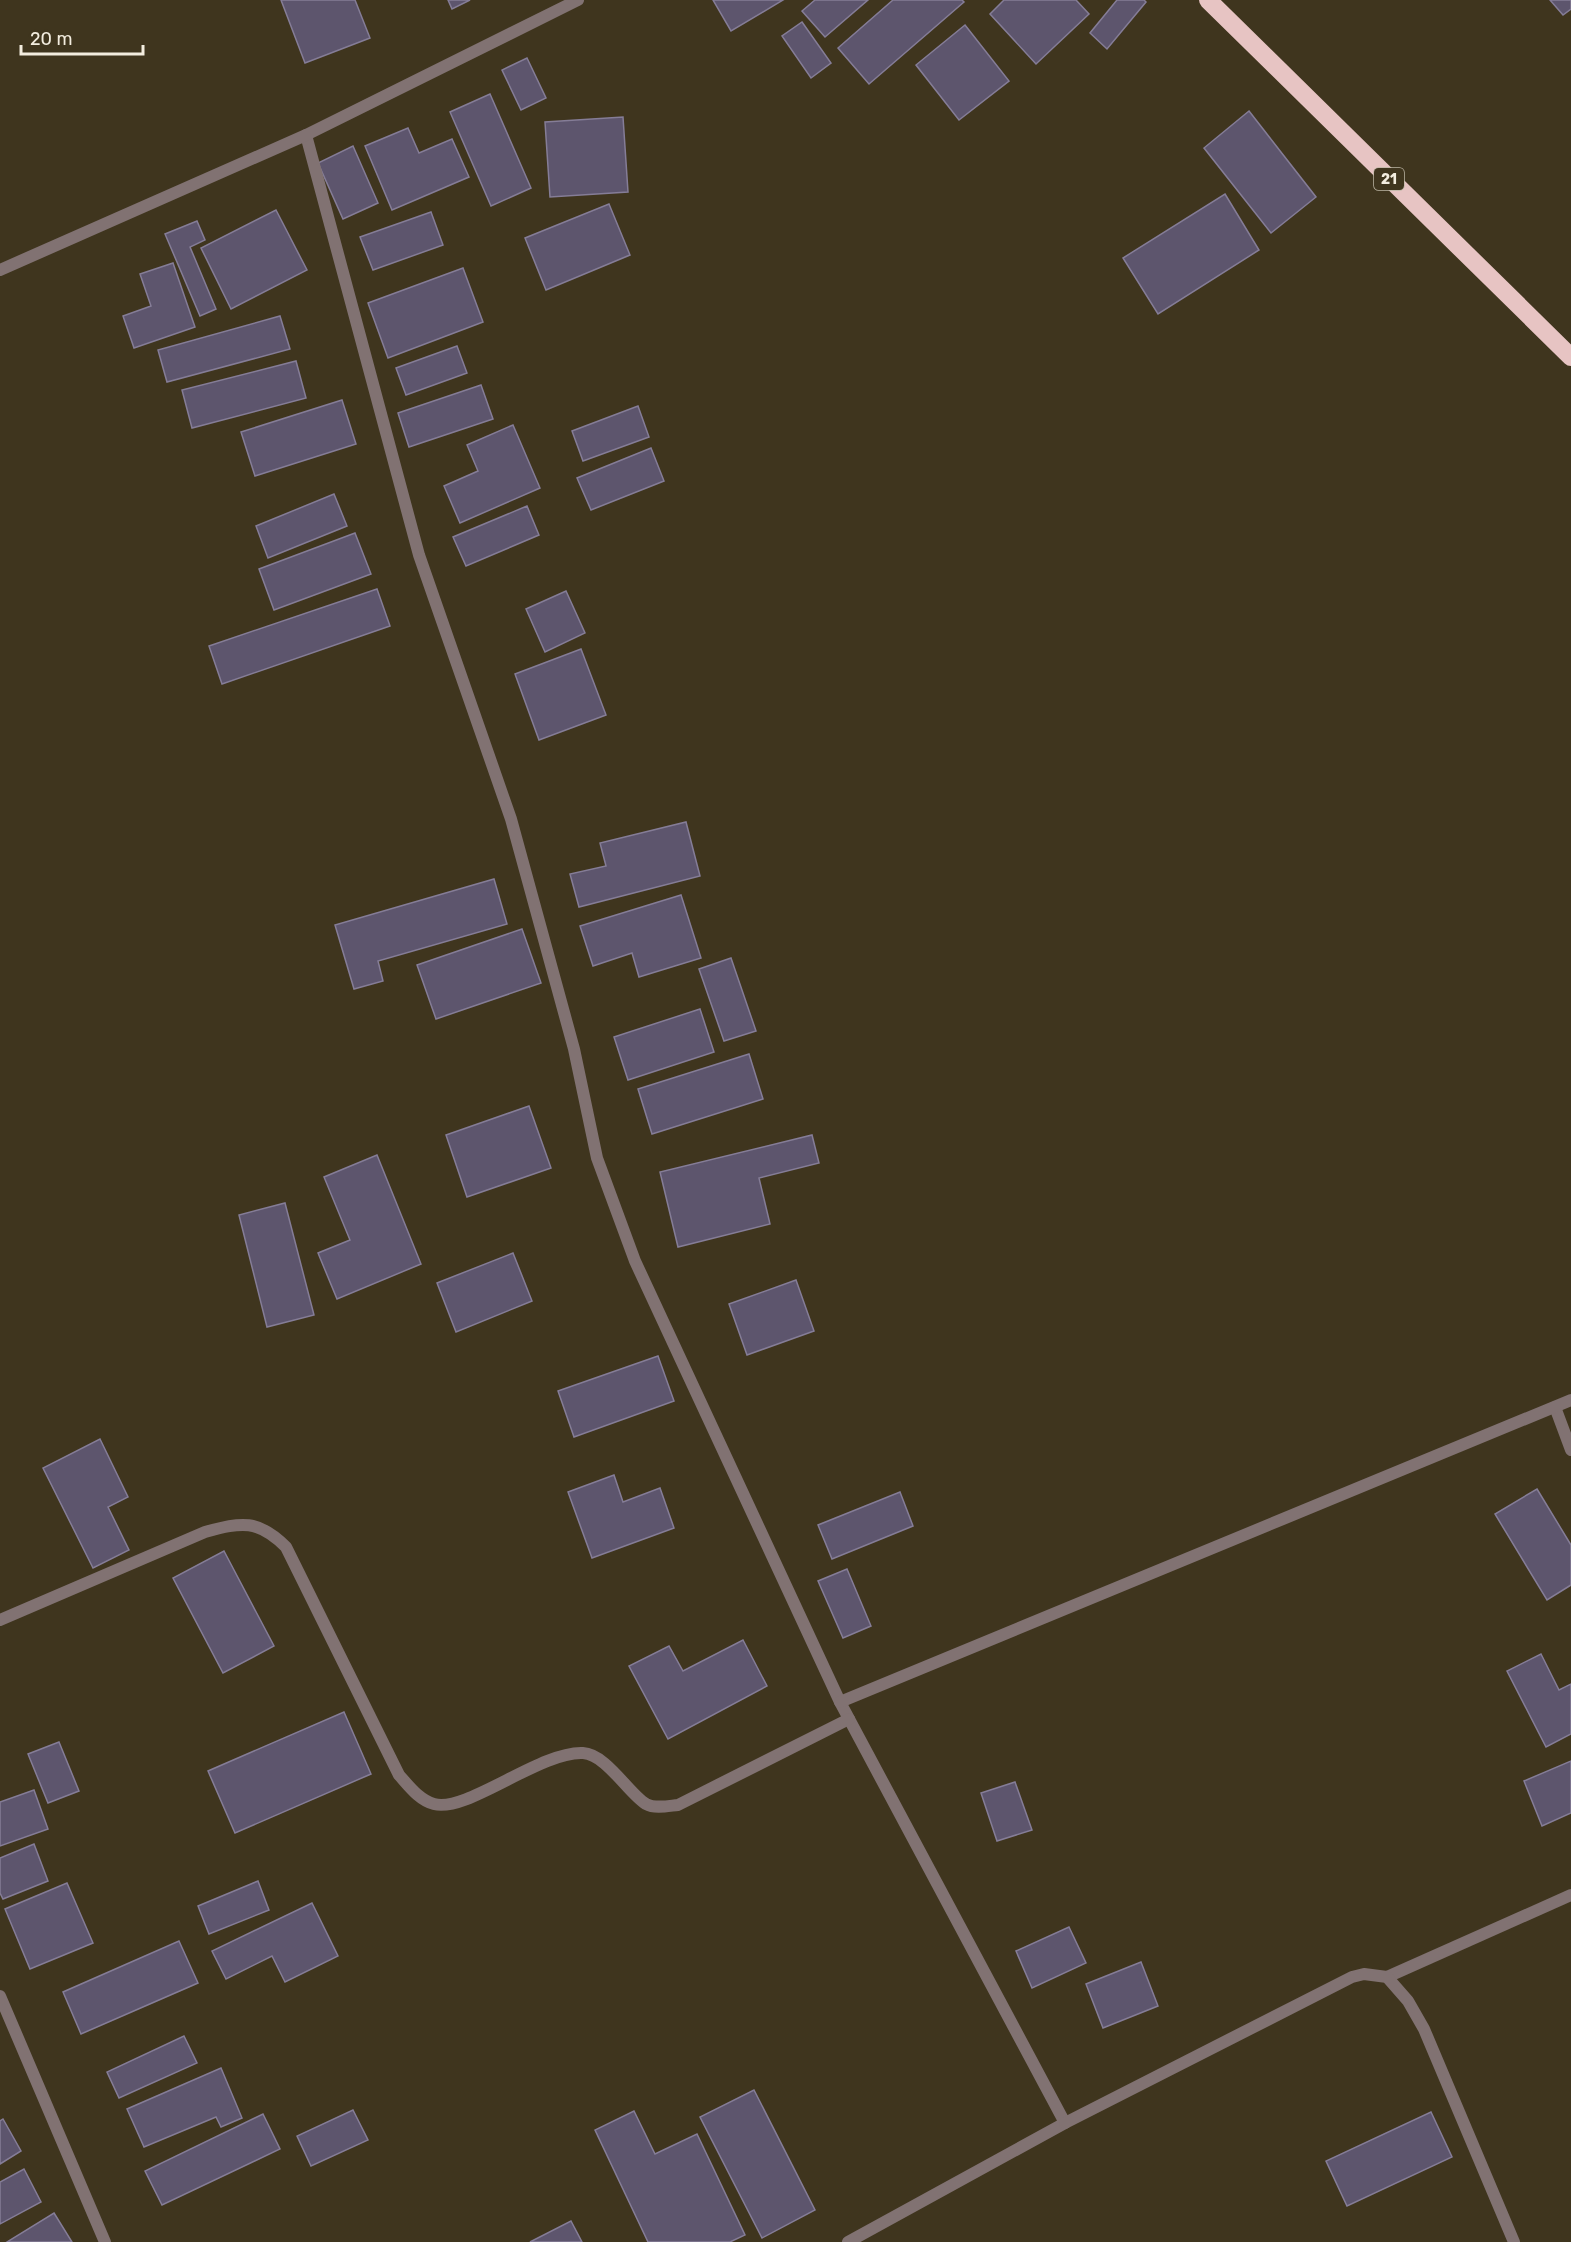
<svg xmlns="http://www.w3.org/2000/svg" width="1571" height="2242" viewBox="0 0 1571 2242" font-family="Rubik,sans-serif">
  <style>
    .building { fill: #5d556d; stroke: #857d97; stroke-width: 1.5 }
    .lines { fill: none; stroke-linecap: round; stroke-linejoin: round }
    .lane { stroke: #817272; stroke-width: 12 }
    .street { stroke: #817272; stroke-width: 12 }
    .highway { stroke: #e7c4c3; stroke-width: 18 }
    .labels { text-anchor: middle; stroke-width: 4.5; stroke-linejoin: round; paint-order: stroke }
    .shield { fill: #3f351e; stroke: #bdb6a5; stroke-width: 1.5 }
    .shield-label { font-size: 14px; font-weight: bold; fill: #f3eddf }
  </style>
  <rect width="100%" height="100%" fill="#3f351e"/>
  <!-- building -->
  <g class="building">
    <polygon points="281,0 355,0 370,38 305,63"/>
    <polygon points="448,0 470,0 452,9"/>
    <polygon points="713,0 783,0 731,31"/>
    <polygon points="815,0 868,0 825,37 802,11"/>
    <polygon points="893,0 962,0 964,2 869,84 838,48"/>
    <polygon points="1004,0 1076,0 1089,14 1036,64 990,14"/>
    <polygon points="1117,0 1144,0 1146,2 1107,49 1090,33"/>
    <polygon points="1550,0 1571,0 1571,9 1563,15"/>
    <polygon points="802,22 831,63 811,78 782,36"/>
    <polygon points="965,25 1009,81 959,120 916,65"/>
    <polygon points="527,58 546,98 521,110 502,70"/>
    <polygon points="490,94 531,188 491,206 450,112"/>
    <polygon points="1249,111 1316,197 1271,233 1204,148"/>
    <polygon points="623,117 628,192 550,197 545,122"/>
    <polygon points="408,128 419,153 452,139 469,177 392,210 365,146"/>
    <polygon points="353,146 378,203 343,219 318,163"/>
    <polygon points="1225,194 1259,250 1158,314 1123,258"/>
    <polygon points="609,204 630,255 546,290 525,238"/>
    <polygon points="276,210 307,270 231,309 201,248"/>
    <polygon points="431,212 443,245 373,270 360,237"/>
    <polygon points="197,221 205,240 190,247 216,309 200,316 165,234"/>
    <polygon points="173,263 195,327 134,348 123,316 151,306 140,274"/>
    <polygon points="463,268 483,322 388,358 368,303"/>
    <polygon points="280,316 290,349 167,382 158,350"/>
    <polygon points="457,346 467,373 406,395 396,368"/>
    <polygon points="296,361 306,398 192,428 182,390"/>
    <polygon points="481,385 493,419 409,447 398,413"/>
    <polygon points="342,400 356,444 255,476 241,432"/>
    <polygon points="638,406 649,437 583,461 572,431"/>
    <polygon points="513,425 540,488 460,523 444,486 478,471 467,445"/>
    <polygon points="651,448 664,481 591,510 577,478"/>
    <polygon points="334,494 347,526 268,558 256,526"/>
    <polygon points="527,506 539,535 466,566 453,537"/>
    <polygon points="355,533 371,574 274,610 259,569"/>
    <polygon points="377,589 390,626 222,684 209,646"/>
    <polygon points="566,591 585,633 545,652 526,609"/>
    <polygon points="581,649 606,715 539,740 515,674"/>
    <polygon points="686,822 700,876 579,907 570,874 606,866 600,843"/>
    <polygon points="494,879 507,924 378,961 383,981 354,989 335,925"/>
    <polygon points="681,895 701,958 639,977 632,953 593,966 580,926"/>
    <polygon points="522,929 541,983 436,1019 417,965"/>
    <polygon points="731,958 756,1031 724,1041 699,969"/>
    <polygon points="700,1009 714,1052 628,1080 614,1037"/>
    <polygon points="749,1054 763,1099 652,1134 638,1089"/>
    <polygon points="529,1106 551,1168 467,1197 446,1135"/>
    <polygon points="812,1135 819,1163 759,1178 770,1224 678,1247 660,1172"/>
    <polygon points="377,1155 421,1264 337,1299 318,1253 350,1240 324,1177"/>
    <polygon points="285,1203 314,1315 267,1327 239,1215"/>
    <polygon points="513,1253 532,1301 456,1332 437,1283"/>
    <polygon points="796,1280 814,1331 747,1355 729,1304"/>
    <polygon points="658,1356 674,1401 574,1437 558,1391"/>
    <polygon points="100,1439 128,1497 108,1507 129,1550 93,1568 43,1468"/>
    <polygon points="614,1475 623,1502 660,1488 674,1528 592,1558 568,1492"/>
    <polygon points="1537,1489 1571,1545 1571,1585 1547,1600 1495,1514"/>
    <polygon points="900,1492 913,1526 832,1559 818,1525"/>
    <polygon points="224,1551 274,1646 223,1673 173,1578"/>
    <polygon points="847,1569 871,1626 843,1638 818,1581"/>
    <polygon points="743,1640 767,1686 668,1739 629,1666 669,1646 683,1671"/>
    <polygon points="1541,1654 1559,1690 1571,1684 1571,1734 1546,1747 1507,1671"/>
    <polygon points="344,1712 371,1774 235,1833 208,1771"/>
    <polygon points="59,1742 79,1791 48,1803 28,1754"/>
    <polygon points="1571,1761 1571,1813 1542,1826 1524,1781"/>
    <polygon points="1015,1782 1032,1830 997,1841 981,1793"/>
    <polygon points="34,1790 48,1829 0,1846 0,1802"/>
    <polygon points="34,1844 48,1881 3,1899 0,1893 0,1858"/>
    <polygon points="258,1881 269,1910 209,1934 198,1906"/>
    <polygon points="67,1883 93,1943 30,1969 5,1909"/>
    <polygon points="312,1903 338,1956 285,1982 272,1956 226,1979 212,1951"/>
    <polygon points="1069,1927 1086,1963 1032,1988 1016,1951"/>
    <polygon points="179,1941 198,1983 81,2034 63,1992"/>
    <polygon points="1141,1962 1158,2006 1103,2028 1086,1984"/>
    <polygon points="184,2036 197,2063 119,2098 107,2072"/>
    <polygon points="221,2068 242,2118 221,2127 216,2117 144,2147 127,2109"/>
    <polygon points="754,2090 815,2210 762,2238 700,2117"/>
    <polygon points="353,2110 368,2140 311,2166 297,2136"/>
    <polygon points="634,2111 655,2154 697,2134 745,2235 730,2242 648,2242 595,2130"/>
    <polygon points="1431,2112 1452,2157 1347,2206 1326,2161"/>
    <polygon points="263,2114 280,2149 162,2205 145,2171"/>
    <polygon points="3,2119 21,2151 0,2164 0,2121"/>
    <polygon points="24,2169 41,2202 0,2224 0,2182"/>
    <polygon points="54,2213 72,2242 7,2242"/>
    <polygon points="571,2221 582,2242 530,2242"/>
  </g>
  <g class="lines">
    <!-- lane -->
    <polyline class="lane" points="1387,1977 1571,1895"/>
    <!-- street -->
    <g class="street">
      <polyline points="306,135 419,555 511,819 574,1049 597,1158 635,1261 840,1702 1065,2123 848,2242"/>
      <polyline points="0,270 306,135 578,0"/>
      <polyline points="1555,1407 1571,1450"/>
      <path d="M0,1620L205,1532C242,1522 258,1519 286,1547L399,1775C409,1786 419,1800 434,1804C467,1813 540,1751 583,1753C606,1754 629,1794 646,1804C655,1809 668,1806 678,1805L849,1719"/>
      <polyline points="840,1702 1571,1400"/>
      <polyline points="0,1996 105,2242"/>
      <polyline points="1065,2123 1352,1977 1364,1974 1387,1977 1408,2001 1424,2029 1514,2242"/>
    </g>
    <!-- highway -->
    <polyline class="highway" points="1208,0 1571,357"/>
  </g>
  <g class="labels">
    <!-- shield labels -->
    <rect class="shield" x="1374" y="168" width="30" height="22" rx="4.5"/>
    <g class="shield-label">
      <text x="1389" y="184">21</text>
    </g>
  </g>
  <!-- scale -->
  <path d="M21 45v9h122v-9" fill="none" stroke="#f3eddf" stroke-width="3"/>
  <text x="30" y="45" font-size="18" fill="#f3eddf" stroke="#3f351e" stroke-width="4.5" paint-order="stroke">20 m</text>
</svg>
